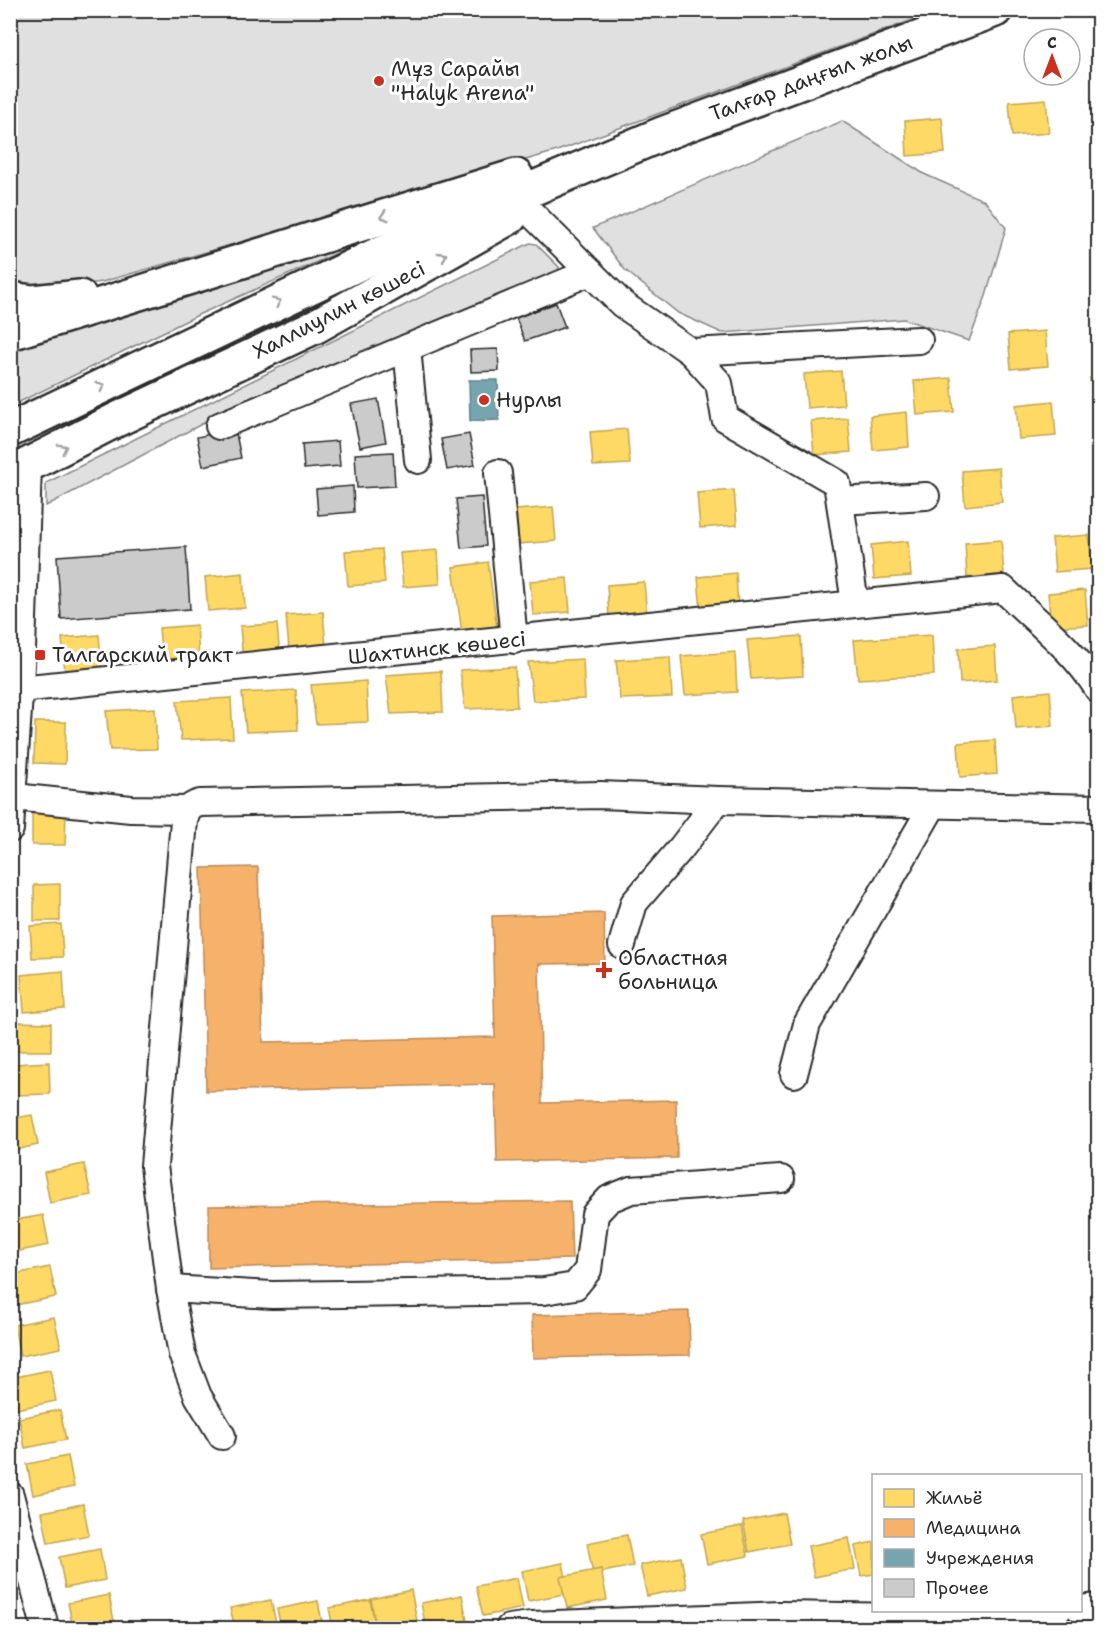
<svg xmlns="http://www.w3.org/2000/svg" width="1109" height="1639" viewBox="0 0 1109 1639" font-family="'Shantell Sans',sans-serif">
  <style>
    .green { fill: #e0e0e0; stroke: #868686; stroke-width: 1.5 }
    .homes { fill: #ffd966; stroke: #bfa554; stroke-width: 1.5 }
    .health { fill: #f6b26b; stroke: #b98a58; stroke-width: 1.5 }
    .public { fill: #76a5af; stroke: #608087; stroke-width: 1.5 }
    .building { fill: #cbcbcb; stroke: #2b2b2b; stroke-width: 1.5 }
    .lines { fill: none; stroke-linecap: round; stroke-linejoin: round }
    .minor-casing { stroke: #2b2b2b; stroke-width: 30 }
    .major-casing { stroke: #2b2b2b; stroke-width: 38 }
    .minor { stroke: #fff; stroke-width: 26 }
    .major { stroke: #fff; stroke-width: 33 }
    .oneway { stroke: #a0a0a0 }
    .poi-dot { fill: #c8321e; stroke: #fff; stroke-width: 2 }
    .labels { text-anchor: middle; stroke-width: 6; stroke-linejoin: round; paint-order: stroke }
    .poi-label { font-size: 21px; fill: #2b2b2b; stroke: #fff; text-anchor: start }
    .street-label { font-size: 21px; fill: #2b2b2b; stroke: #fff }
  </style>
  <rect width="100%" height="100%" fill="#fff"/>
  <filter id="ink" filterUnits="userSpaceOnUse"><feTurbulence type="fractalNoise" baseFrequency=".0167" numOctaves="2"/><feDisplacementMap in="SourceGraphic" scale="12" xChannelSelector="R" yChannelSelector="G"/><feConvolveMatrix kernelMatrix="1 2 1 2 8 2 1 2 1" color-interpolation-filters="sRGB"/></filter>
  <g filter="url(#ink)">
    <!-- green -->
    <g class="green">
      <path d="M10,11H937L557,151L102,282C71,287 41,289 11,284Z"/>
      <polygon points="842,121 924,174 985,201 1006,228 986,296 969,341 904,319 722,333 678,313 625,270 593,228"/>
      <polygon points="375,236 200,314 11,406 11,348"/>
      <polygon points="530,243 536,244 559,267 557,275 213,418 46,506 46,483"/>
    </g>
    <!-- homes -->
    <g class="homes">
      <polygon points="1046,99 1049,133 1012,136 1009,102"/>
      <polygon points="942,118 945,153 907,156 905,121"/>
      <polygon points="1045,331 1048,366 1011,369 1008,334"/>
      <polygon points="841,371 844,405 807,408 804,374"/>
      <polygon points="1098,377 1098,412 1092,412 1090,378"/>
      <polygon points="951,378 954,412 917,415 914,381"/>
      <polygon points="1053,401 1056,436 1019,439 1016,405"/>
      <polygon points="907,412 909,447 873,450 870,416"/>
      <polygon points="848,418 851,452 814,455 811,421"/>
      <polygon points="627,429 630,464 593,466 590,432"/>
      <polygon points="999,468 1002,502 965,506 962,471"/>
      <polygon points="734,490 737,525 700,528 697,493"/>
      <polygon points="553,507 556,541 519,544 516,510"/>
      <polygon points="1089,535 1092,569 1055,572 1052,538"/>
      <polygon points="1001,540 1004,574 967,578 965,543"/>
      <polygon points="908,541 911,576 874,579 871,545"/>
      <polygon points="382,549 385,583 348,586 345,551"/>
      <polygon points="438,550 440,584 403,587 400,553"/>
      <polygon points="488,562 498,636 463,641 453,567"/>
      <polygon points="243,573 245,608 208,611 205,577"/>
      <polygon points="736,573 738,608 701,611 698,577"/>
      <polygon points="567,578 570,612 533,615 530,581"/>
      <polygon points="644,582 647,616 609,619 607,585"/>
      <polygon points="1085,590 1088,625 1051,627 1048,593"/>
      <polygon points="323,612 326,647 289,650 286,615"/>
      <polygon points="277,624 280,658 243,661 240,626"/>
      <polygon points="197,625 199,659 162,662 159,628"/>
      <polygon points="99,635 102,669 65,672 62,638"/>
      <polygon points="932,635 934,675 858,679 854,640"/>
      <polygon points="801,636 803,676 751,679 747,640"/>
      <polygon points="995,646 997,680 960,683 958,649"/>
      <polygon points="735,652 737,692 685,695 681,656"/>
      <polygon points="670,657 672,697 620,699 616,660"/>
      <polygon points="583,659 585,699 533,701 528,662"/>
      <polygon points="515,667 517,707 465,709 460,670"/>
      <polygon points="441,671 443,712 391,714 386,675"/>
      <polygon points="366,681 368,722 316,724 311,685"/>
      <polygon points="296,690 298,730 246,732 242,693"/>
      <polygon points="1050,691 1053,726 1016,729 1013,695"/>
      <polygon points="231,698 233,738 181,740 177,701"/>
      <polygon points="155,708 157,749 110,750 106,711"/>
      <polygon points="35,722 66,722 65,764 34,763"/>
      <polygon points="995,740 997,774 960,777 958,743"/>
      <polygon points="32,810 66,811 65,845 32,845"/>
      <polygon points="60,884 60,921 34,921 34,885"/>
      <polygon points="61,924 63,957 32,958 30,926"/>
      <polygon points="63,971 65,1009 24,1012 21,975"/>
      <polygon points="16,1022 51,1023 51,1051 16,1051"/>
      <polygon points="49,1062 50,1094 15,1095 14,1064"/>
      <polygon points="32,1115 38,1145 10,1151 10,1119"/>
      <polygon points="84,1164 91,1195 50,1203 44,1172"/>
      <polygon points="43,1215 49,1245 10,1253 10,1221"/>
      <polygon points="50,1267 56,1297 15,1305 10,1275"/>
      <polygon points="54,1317 61,1348 20,1356 14,1325"/>
      <polygon points="50,1370 56,1401 16,1409 10,1378"/>
      <polygon points="60,1410 66,1440 25,1448 19,1418"/>
      <polygon points="68,1456 74,1487 33,1495 27,1464"/>
      <polygon points="83,1504 89,1535 48,1543 42,1512"/>
      <polygon points="784,1513 790,1544 749,1552 743,1521"/>
      <polygon points="742,1526 748,1556 707,1564 701,1534"/>
      <polygon points="627,1535 633,1566 593,1574 587,1543"/>
      <polygon points="849,1538 855,1569 814,1577 808,1546"/>
      <polygon points="874,1542 874,1574 861,1576 855,1546"/>
      <polygon points="100,1549 105,1580 65,1588 59,1557"/>
      <polygon points="681,1557 687,1588 647,1596 640,1565"/>
      <polygon points="563,1563 569,1593 528,1601 522,1571"/>
      <polygon points="601,1569 607,1600 567,1608 560,1577"/>
      <polygon points="517,1578 523,1608 483,1616 476,1586"/>
      <polygon points="411,1590 417,1621 376,1628 371,1599"/>
      <polygon points="109,1595 115,1626 100,1628 73,1628 68,1603"/>
      <polygon points="462,1595 468,1626 453,1628 426,1628 421,1603"/>
      <polygon points="10,1598 12,1598 17,1621 10,1622"/>
      <polygon points="271,1600 277,1628 235,1628 230,1608"/>
      <polygon points="370,1600 376,1628 333,1628 329,1608"/>
      <polygon points="318,1601 323,1628 281,1628 277,1609"/>
      <polygon points="221,1621 223,1628 184,1628"/>
    </g>
    <!-- health -->
    <g class="health">
      <polygon points="258,867 263,1042 495,1037 492,916 604,913 605,963 539,964 542,1103 676,1100 677,1158 497,1162 495,1084 206,1091 201,868"/>
      <polygon points="570,1201 572,1259 209,1268 209,1206"/>
      <polygon points="689,1311 690,1355 533,1358 532,1315"/>
    </g>
    <!-- public -->
    <polygon class="public" points="469,380 498,380 499,420 470,421"/>
    <!-- building -->
    <g class="building">
      <polygon points="556,303 565,327 525,341 516,318"/>
      <polygon points="498,349 499,371 471,372 470,350"/>
      <polygon points="378,399 386,442 360,447 351,404"/>
      <polygon points="235,429 241,458 203,466 197,437"/>
      <polygon points="469,434 475,465 447,470 441,439"/>
      <polygon points="338,441 340,466 304,469 302,444"/>
      <polygon points="393,452 395,486 357,488 355,454"/>
      <polygon points="353,486 354,512 318,515 316,489"/>
      <polygon points="482,497 486,546 461,548 456,499"/>
      <polygon points="186,547 190,609 61,619 57,556"/>
    </g>
    <g class="lines">
      <defs>
        <g id="minor">
          <polyline points="526,208 622,304 691,352 719,383 725,418 837,483 855,603"/>
          <polyline points="407,348 418,460"/>
          <polyline points="691,352 919,340"/>
          <polyline points="219,426 590,272"/>
          <polyline points="498,473 514,640"/>
          <polyline points="840,501 926,496"/>
          <path d="M19,689L1003,589C1036,621 1074,650 1098,689"/>
          <polyline points="14,797 131,809 187,810"/>
          <polyline points="10,829 22,650 28,465"/>
          <polyline points="622,945 634,903 682,847 718,800"/>
          <polyline points="794,1074 807,1024 933,805"/>
          <polyline points="170,1289 272,1295 544,1291 575,1286 588,1270 595,1214 609,1199 631,1190 781,1179"/>
          <path d="M222,1436L198,1396L182,1354L170,1289L154,1166L184,821C187,810 189,806 200,803L601,795L718,800L1098,808"/>
          <polyline points="10,1495 44,1623 44,1628"/>
          <polyline points="1080,1609 1098,1607"/>
          <polyline points="509,1628 531,1625 781,1615 967,1618 1058,1610"/>
        </g>
        <g id="major">
          <polyline points="10,299 33,302 80,297"/>
          <polyline points="10,333 516,176"/>
          <polyline points="10,430 381,253 662,134 995,10"/>
          <polyline points="10,474 116,420 316,326 510,217"/>
        </g>
      </defs>
      <!-- minor casing -->
      <use href="#minor" class="minor-casing"/>
      <!-- major casing -->
      <use href="#major" class="major-casing"/>
      <!-- minor -->
      <use href="#minor" class="minor"/>
      <!-- major -->
      <use href="#major" class="major"/>
    </g>
    <!-- one-way arrows -->
    <defs><path id="oneway-chevron" d="M-2-3.5L2.5 0L-2 3.5" fill="none" stroke-width="1.6" stroke-linecap="round" stroke-linejoin="round" transform="scale(1.5)"/></defs>
    <g class="oneway">
      <use href="#oneway-chevron" transform="translate(384 216) rotate(163)"/>
      <use href="#oneway-chevron" transform="translate(443 256) rotate(-30)"/>
      <use href="#oneway-chevron" transform="translate(277 302) rotate(-26)"/>
      <use href="#oneway-chevron" transform="translate(101 386) rotate(-26)"/>
      <use href="#oneway-chevron" transform="translate(63 448) rotate(-27)"/>
    </g>
  </g>
  <!-- markers -->
  <g class="poi-dot">
    <circle cx="379" cy="81" r="6"/>
    <circle cx="484" cy="400" r="6"/>
    <rect x="34" y="649" width="12" height="12" rx="3"/>
    <path d="M601 961h6v6h6v6h-6v6h-6v-6h-6v-6h6z"/>
  </g>
  <g class="labels">
    <!-- poi labels -->
    <g class="poi-label">
      <text x="391" y="76">Мұз Сарайы<tspan x="391" dy="24">"Halyk Arena"</tspan></text>
      <text x="496" y="407">Нурлы</text>
      <text x="52" y="662">Талгарский тракт</text>
      <text x="618" y="965">Областная<tspan x="618" dy="24">больница</tspan></text>
    </g>
    <!-- street labels -->
    <g class="street-label">
      <text transform="translate(811 78) rotate(-20)" y="7">Талғар даңғыл жолы</text>
      <text transform="translate(339 310) rotate(-27)" y="7">Халлиулин көшесі</text>
      <text transform="translate(437 648) rotate(-6)" y="7">Шахтинск көшесі</text>
    </g>
  </g>
  <!-- margin -->
  <rect width="1109" height="1639" fill="none" stroke="#fff" stroke-width="36"/>
  <rect x="18" y="18" width="1073" height="1603" fill="none" stroke="#2b2b2b" stroke-width="2" filter="url(#ink)"/>
  <!-- legend -->
  <rect x="872" y="1474" width="210" height="138" fill="#ffffff" stroke="#aaaaaa" stroke-width="1.5"/>
  <rect x="884" y="1489" width="30" height="18" fill="#ffd966" stroke="#aaaaaa" stroke-width="1.5"/>
  <text x="926" y="1504" font-size="18" fill="#2b2b2b">Жильё</text>
  <rect x="884" y="1519" width="30" height="18" fill="#f6b26b" stroke="#aaaaaa" stroke-width="1.5"/>
  <text x="926" y="1534" font-size="18" fill="#2b2b2b">Медицина</text>
  <rect x="884" y="1549" width="30" height="18" fill="#76a5af" stroke="#aaaaaa" stroke-width="1.5"/>
  <text x="926" y="1564" font-size="18" fill="#2b2b2b">Учреждения</text>
  <rect x="884" y="1579" width="30" height="18" fill="#cbcbcb" stroke="#aaaaaa" stroke-width="1.5"/>
  <text x="926" y="1594" font-size="18" fill="#2b2b2b">Прочее</text>
  <!-- north arrow -->
  <g transform="translate(1052 57)"><circle r="28" fill="#ffffff" stroke="#aaaaaa" stroke-width="1.5"/>
  <path d="M0-4.5L10 22L0 15L-10 22Z" fill="#c8321e"/>
  <text y="-9" font-size="16" font-weight="bold" text-anchor="middle" fill="#2b2b2b">С</text>
  </g>
</svg>
